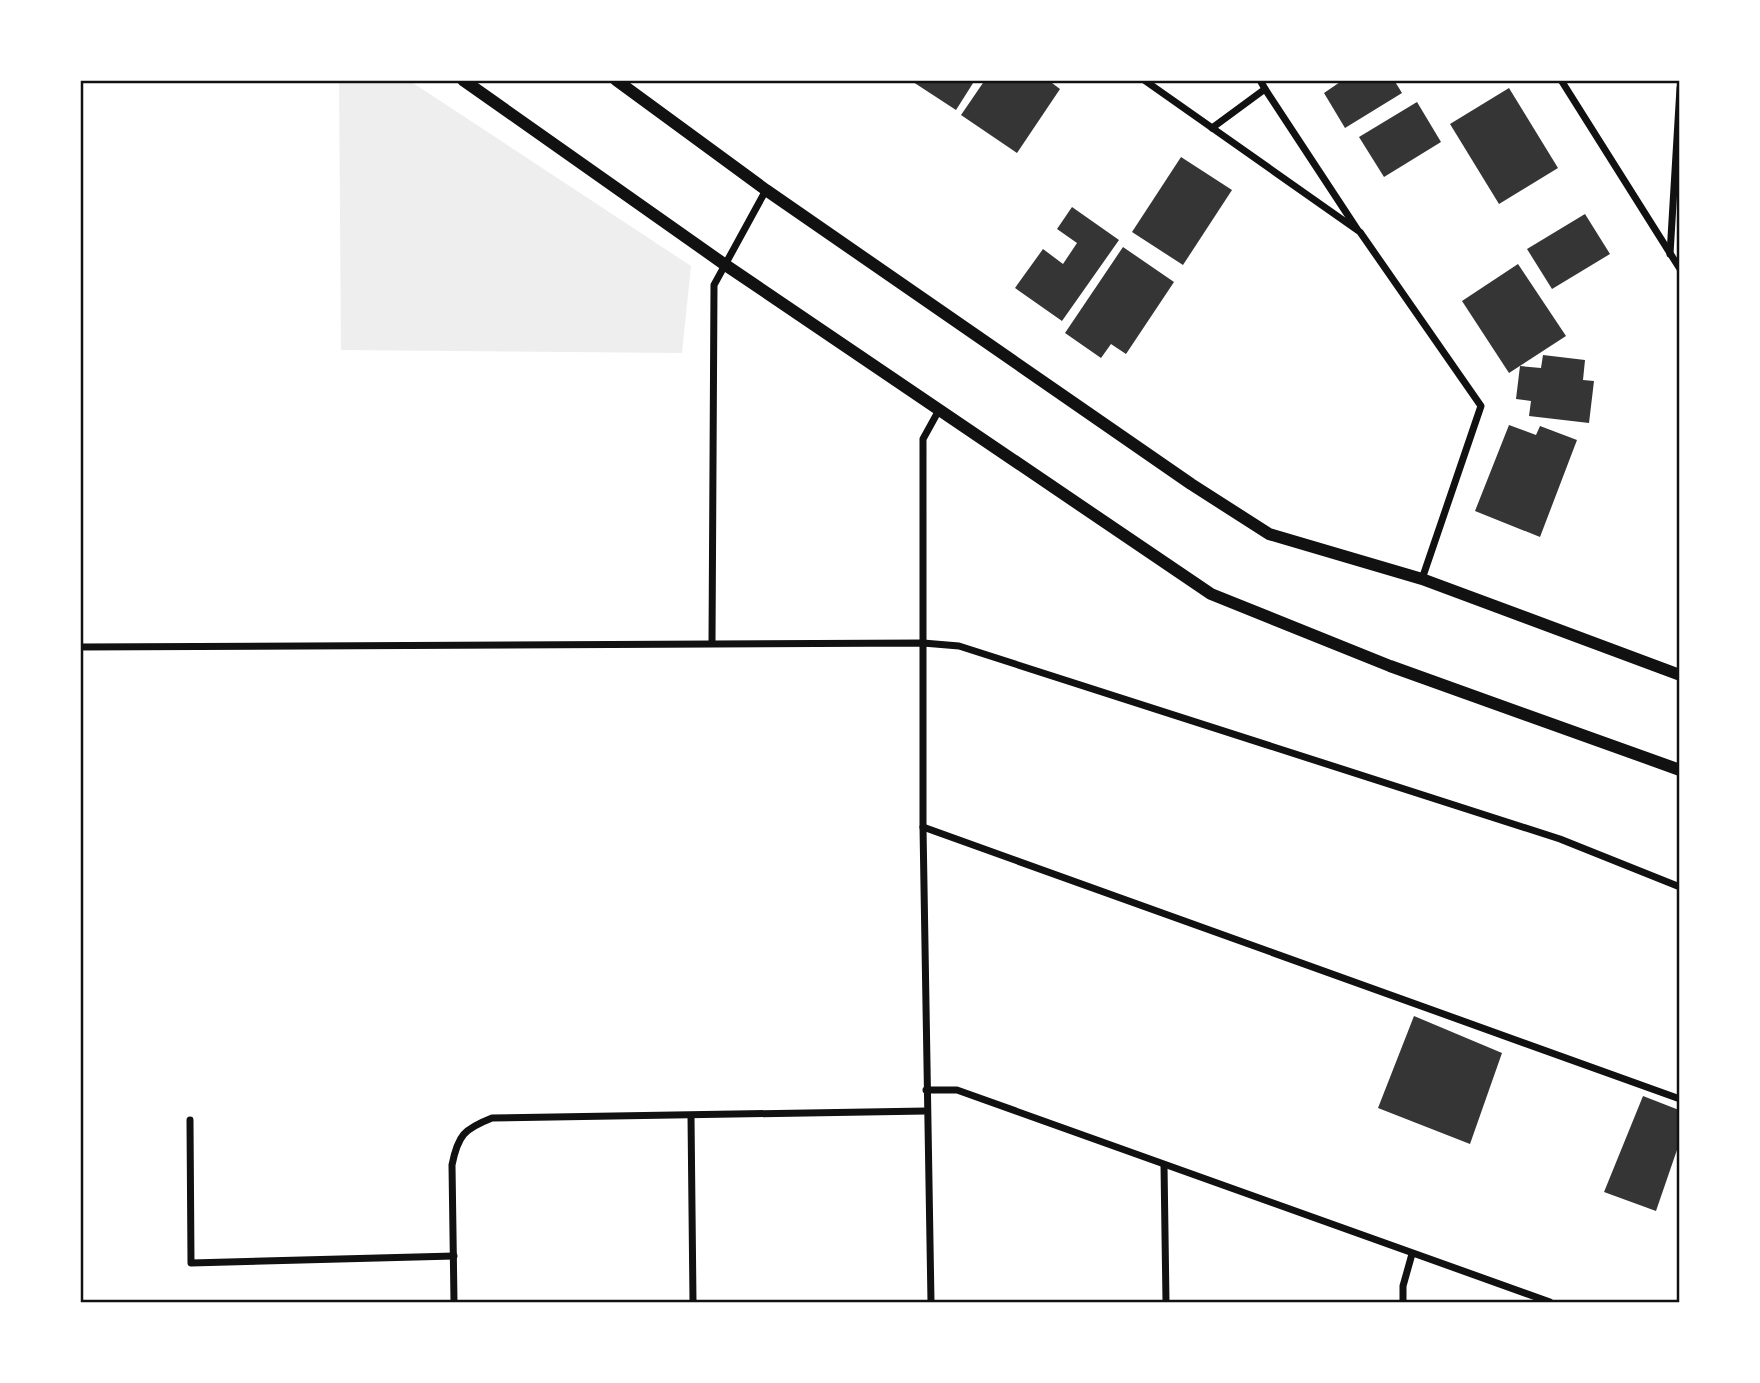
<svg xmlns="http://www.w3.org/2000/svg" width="1760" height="1383" viewBox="0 0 1760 1383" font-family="'Crimson Pro',serif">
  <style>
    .green { fill: #eee }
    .building { fill: #353535 }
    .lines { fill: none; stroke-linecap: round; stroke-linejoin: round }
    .minor { stroke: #111; stroke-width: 7 }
    .tertiary { stroke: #111; stroke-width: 12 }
    .neatline { fill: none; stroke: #111; stroke-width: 2.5 }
  </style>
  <rect width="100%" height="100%" fill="#fff"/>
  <!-- green -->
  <polygon class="green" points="339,81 410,81 691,266 682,353 341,350"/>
  <!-- building -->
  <g class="building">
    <polygon points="910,80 975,80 956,110"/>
    <polygon points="985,80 1048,80 1060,89 1017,153 961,115"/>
    <polygon points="1343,80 1394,80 1402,93 1345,128 1324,93"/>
    <polygon points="1509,88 1558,168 1499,204 1450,124"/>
    <polygon points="1417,102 1441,142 1384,177 1359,137"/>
    <polygon points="1181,157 1232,190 1183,265 1132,232"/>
    <polygon points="1072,207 1119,240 1062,321 1015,288 1043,249 1063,264 1077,243 1057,229"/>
    <polygon points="1585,214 1610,254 1552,289 1527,249"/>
    <polygon points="1123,247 1174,282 1126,354 1111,344 1101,358 1065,333"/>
    <polygon points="1518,264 1566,336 1509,373 1462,301"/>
    <polygon points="1543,355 1585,360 1583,380 1594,381 1589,423 1529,416 1531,401 1516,399 1520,366 1541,368"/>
    <polygon points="1509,425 1536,435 1540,426 1577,440 1540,537 1475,511"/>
    <polygon points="1414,1016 1502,1053 1470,1144 1378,1108"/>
    <polygon points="1643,1096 1679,1110 1679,1144 1656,1211 1604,1192"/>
  </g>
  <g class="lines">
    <!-- minor -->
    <g class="minor">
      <polyline points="1144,80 1360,232 1481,406 1422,579"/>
      <polyline points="1561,80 1680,269"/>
      <polyline points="1265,89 1357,229"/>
      <polyline points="1212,128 1265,89 1260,80"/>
      <polyline points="1670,254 1680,88"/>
      <polyline points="712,643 714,285 766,190"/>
      <polyline points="80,647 923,643 959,646 1560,839 1680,887"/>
      <polyline points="923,827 1680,1099"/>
      <polyline points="926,1090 957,1090 1550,1302"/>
      <polyline points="691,1116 693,1302"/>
      <polyline points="190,1120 191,1263 454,1256"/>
      <polyline points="1164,1165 1166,1302"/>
      <path d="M454,1302L452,1165C458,1135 464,1129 492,1118L926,1111"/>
      <polyline points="931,1302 923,827 923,439 939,410"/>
      <polyline points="1403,1302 1403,1286 1412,1254"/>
    </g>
    <!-- tertiary -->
    <g class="tertiary">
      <polyline points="463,80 724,264 1211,594 1390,666 1680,770"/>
      <polyline points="616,80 766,190 1191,484 1269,534 1422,579 1680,675"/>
    </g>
  </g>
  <!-- border -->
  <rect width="1760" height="1383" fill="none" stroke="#ffffff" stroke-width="164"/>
  <rect x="82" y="82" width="1596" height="1219" class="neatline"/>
</svg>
